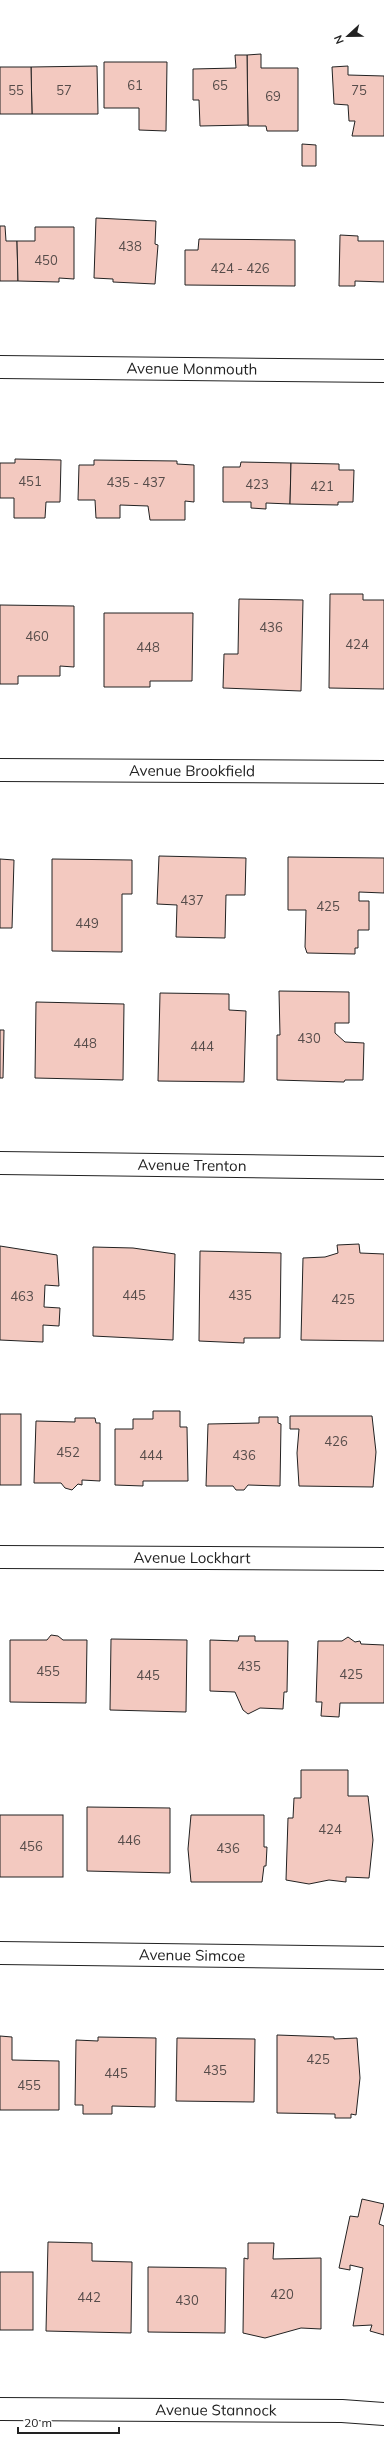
<svg xmlns="http://www.w3.org/2000/svg" width="384" height="2451" viewBox="0 0 384 2451" font-family="Mulish,sans-serif">
  <style>
    .building { fill: #f3c9c0; stroke: #222 }
    .lines { fill: none; stroke-linecap: round; stroke-linejoin: round }
    .minor-casing { stroke: #222; stroke-width: 24 }
    .minor { stroke: #fff; stroke-width: 22 }
    .labels { text-anchor: middle; stroke-width: 3; stroke-linejoin: round; paint-order: stroke }
    .number-label { font-size: 13px; fill: #564c4a }
    .street-label { font-size: 15px; fill: #222; stroke: #fff }
  </style>
  <rect width="100%" height="100%" fill="#fff"/>
  <!-- building -->
  <g class="building">
    <polygon points="261,54 261,68 298,68 298,131 267,131 266,126 248,126 247,55"/>
    <polygon points="235,55 247,55 248,125 200,126 199,100 193,100 193,69 236,68"/>
    <polygon points="104,62 167,62 166,131 139,130 139,108 104,108"/>
    <polygon points="97,66 98,114 32,114 31,67"/>
    <polygon points="348,66 348,75 384,76 384,136 352,136 355,121 349,121 348,105 334,104 332,67"/>
    <polygon points="0,67 31,67 32,114 0,114"/>
    <polygon points="302,144 316,145 316,166 302,166"/>
    <polygon points="96,218 156,221 155,244 158,245 155,284 113,282 113,279 94,278"/>
    <polygon points="0,226 5,226 6,241 17,241 18,281 0,281"/>
    <polygon points="35,227 74,227 74,279 59,278 59,282 18,281 17,241 35,241"/>
    <polygon points="340,235 358,236 358,241 384,241 384,282 355,281 355,286 339,286"/>
    <polygon points="199,239 295,240 295,286 185,285 185,250 198,250"/>
    <polygon points="15,459 61,460 60,502 46,502 45,518 14,518 14,498 0,498 0,463 15,463"/>
    <polygon points="94,460 177,461 177,464 194,465 194,502 185,501 185,520 150,520 148,506 120,505 120,518 96,518 95,500 78,500 79,465 94,465"/>
    <polygon points="241,462 291,463 290,504 266,503 266,509 251,508 251,502 223,502 223,467 240,467"/>
    <polygon points="291,463 339,464 339,470 354,470 353,502 338,502 338,505 290,504"/>
    <polygon points="330,594 363,594 363,600 384,600 384,689 329,688"/>
    <polygon points="239,599 303,600 301,691 223,688 224,654 238,654"/>
    <polygon points="0,605 74,606 74,667 60,666 60,676 18,676 18,684 0,684"/>
    <polygon points="104,613 193,613 192,681 150,681 150,687 104,687"/>
    <polygon points="159,856 246,858 245,895 226,895 225,938 176,937 177,905 157,904"/>
    <polygon points="288,857 384,858 384,893 359,892 359,901 369,901 369,930 358,930 358,948 355,948 355,954 307,953 305,947 306,910 288,910"/>
    <polygon points="0,859 14,860 12,928 0,928"/>
    <polygon points="52,859 132,860 132,894 122,894 122,952 52,951"/>
    <polygon points="279,991 349,992 349,1023 335,1023 335,1033 345,1042 364,1043 363,1080 345,1080 344,1082 277,1080 277,1035 280,1035"/>
    <polygon points="160,993 229,994 229,1010 246,1011 244,1082 158,1081"/>
    <polygon points="36,1002 124,1004 123,1080 35,1078"/>
    <polygon points="0,1030 4,1030 3,1078 0,1078"/>
    <polygon points="359,1244 360,1253 384,1254 384,1341 301,1340 303,1258 325,1257 338,1253 337,1245"/>
    <polygon points="0,1246 57,1255 59,1286 45,1285 44,1307 60,1308 59,1326 43,1325 43,1342 0,1340"/>
    <polygon points="93,1247 133,1248 175,1254 173,1340 93,1336"/>
    <polygon points="200,1251 281,1253 280,1338 244,1338 244,1343 199,1341"/>
    <polygon points="153,1411 180,1411 180,1427 187,1427 188,1481 143,1481 143,1486 115,1485 115,1429 133,1429 133,1419 153,1419"/>
    <rect x="0" y="1414" width="21" height="71"/>
    <polygon points="290,1416 372,1416 376,1452 373,1487 299,1486 297,1453 299,1429 290,1429"/>
    <polygon points="259,1417 278,1417 278,1423 281,1424 280,1486 248,1485 244,1490 236,1490 233,1486 206,1486 208,1424 259,1423"/>
    <polygon points="75,1418 95,1418 96,1423 100,1423 100,1481 82,1480 82,1485 78,1484 72,1490 65,1488 61,1483 34,1483 36,1421 75,1422"/>
    <polygon points="51,1635 58,1636 63,1640 87,1640 86,1703 10,1702 10,1640 47,1640"/>
    <polygon points="239,1636 255,1636 255,1641 288,1641 287,1692 284,1692 283,1709 260,1708 248,1714 243,1710 235,1692 210,1691 210,1640 238,1641"/>
    <polygon points="348,1637 355,1642 360,1641 361,1644 384,1645 384,1703 340,1703 339,1717 321,1716 322,1702 316,1702 318,1641 342,1641"/>
    <polygon points="111,1639 187,1640 186,1712 110,1710"/>
    <polygon points="301,1770 348,1770 348,1796 368,1796 373,1840 369,1878 346,1877 346,1882 329,1880 309,1884 286,1880 288,1818 293,1818 294,1798 301,1798"/>
    <polygon points="87,1807 170,1808 170,1873 87,1871"/>
    <rect x="0" y="1815" width="63" height="62"/>
    <polygon points="191,1815 264,1815 264,1847 267,1847 266,1866 264,1866 262,1882 191,1882 188,1849"/>
    <polygon points="277,2035 334,2037 334,2039 357,2038 360,2078 356,2115 351,2114 351,2118 335,2118 335,2114 277,2113"/>
    <polygon points="0,2036 12,2037 12,2060 59,2061 59,2110 0,2110"/>
    <polygon points="98,2037 156,2038 155,2107 112,2106 112,2114 83,2114 83,2105 75,2105 76,2040 98,2041"/>
    <polygon points="177,2038 255,2039 254,2102 176,2101"/>
    <polygon points="362,2199 384,2204 379,2224 384,2226 384,2335 370,2331 372,2325 353,2326 363,2268 350,2265 350,2270 339,2268 350,2216 358,2217"/>
    <polygon points="48,2242 92,2243 92,2261 132,2262 131,2333 46,2331"/>
    <polygon points="248,2243 274,2243 273,2259 321,2258 321,2329 301,2328 265,2338 243,2333 244,2258 248,2259"/>
    <polygon points="148,2267 226,2268 225,2333 148,2332"/>
    <rect x="0" y="2272" width="33" height="58"/>
  </g>
  <g class="lines">
    <defs>
      <g id="minor">
        <path id="s1" d="M0,367L384,371"/>
        <path id="s2" d="M0,770L384,772"/>
        <path id="s3" d="M0,1163L384,1168"/>
        <path id="s4" d="M0,1557L384,1559"/>
        <path id="s5" d="M0,1953L384,1958"/>
        <path id="s6" d="M0,2409L342,2411L384,2414"/>
      </g>
    </defs>
    <!-- minor casing -->
    <use href="#minor" class="minor-casing"/>
    <!-- minor -->
    <use href="#minor" class="minor"/>
  </g>
  <g class="labels">
    <!-- number labels -->
    <g class="number-label">
      <text x="135" y="90">61</text>
      <text x="220" y="90">65</text>
      <text x="16" y="95">55</text>
      <text x="64" y="95">57</text>
      <text x="359" y="95">75</text>
      <text x="273" y="101">69</text>
      <text x="130" y="251">438</text>
      <text x="46" y="265">450</text>
      <text x="240" y="273">424 - 426</text>
      <text x="30" y="486">451</text>
      <text x="136" y="487">435 - 437</text>
      <text x="257" y="489">423</text>
      <text x="322" y="491">421</text>
      <text x="271" y="632">436</text>
      <text x="37" y="641">460</text>
      <text x="357" y="649">424</text>
      <text x="148" y="652">448</text>
      <text x="192" y="905">437</text>
      <text x="328" y="911">425</text>
      <text x="87" y="928">449</text>
      <text x="309" y="1043">430</text>
      <text x="85" y="1048">448</text>
      <text x="202" y="1051">444</text>
      <text x="134" y="1300">445</text>
      <text x="240" y="1300">435</text>
      <text x="22" y="1301">463</text>
      <text x="343" y="1304">425</text>
      <text x="336" y="1446">426</text>
      <text x="68" y="1457">452</text>
      <text x="151" y="1460">444</text>
      <text x="244" y="1460">436</text>
      <text x="249" y="1671">435</text>
      <text x="48" y="1676">455</text>
      <text x="351" y="1679">425</text>
      <text x="148" y="1680">445</text>
      <text x="330" y="1834">424</text>
      <text x="129" y="1845">446</text>
      <text x="31" y="1851">456</text>
      <text x="228" y="1853">436</text>
      <text x="318" y="2064">425</text>
      <text x="215" y="2075">435</text>
      <text x="116" y="2078">445</text>
      <text x="29" y="2090">455</text>
      <text x="282" y="2299">420</text>
      <text x="89" y="2302">442</text>
      <text x="187" y="2305">430</text>
    </g>
    <!-- street labels -->
    <g class="street-label">
      <text dy="5" stroke="none"><textPath href="#s1" startOffset="192">Avenue Monmouth</textPath></text>
      <text dy="5" stroke="none"><textPath href="#s2" startOffset="192">Avenue Brookfield</textPath></text>
      <text dy="5" stroke="none"><textPath href="#s3" startOffset="192">Avenue Trenton</textPath></text>
      <text dy="5" stroke="none"><textPath href="#s4" startOffset="192">Avenue Lockhart</textPath></text>
      <text dy="5" stroke="none"><textPath href="#s5" startOffset="192">Avenue Simcoe</textPath></text>
      <text dy="5" stroke="none"><textPath href="#s6" startOffset="216">Avenue Stannock</textPath></text>
    </g>
  </g>
  <!-- north arrow -->
  <g transform="translate(348 36) rotate(248)" stroke="#ffffff" stroke-width="3" paint-order="stroke">
  <path d="M0-3L7 15L0 10L-7 15Z" fill="#222222"/>
  <text y="-6" font-size="11" font-weight="bold" text-anchor="middle" fill="#222222">N</text>
  </g>
  <!-- scale -->
  <path d="M18 2427v6h101v-6" fill="none" stroke="#222222" stroke-width="2"/>
  <text x="24" y="2427" font-size="12" fill="#222222" stroke="#ffffff" stroke-width="3" paint-order="stroke">20 m</text>
</svg>
